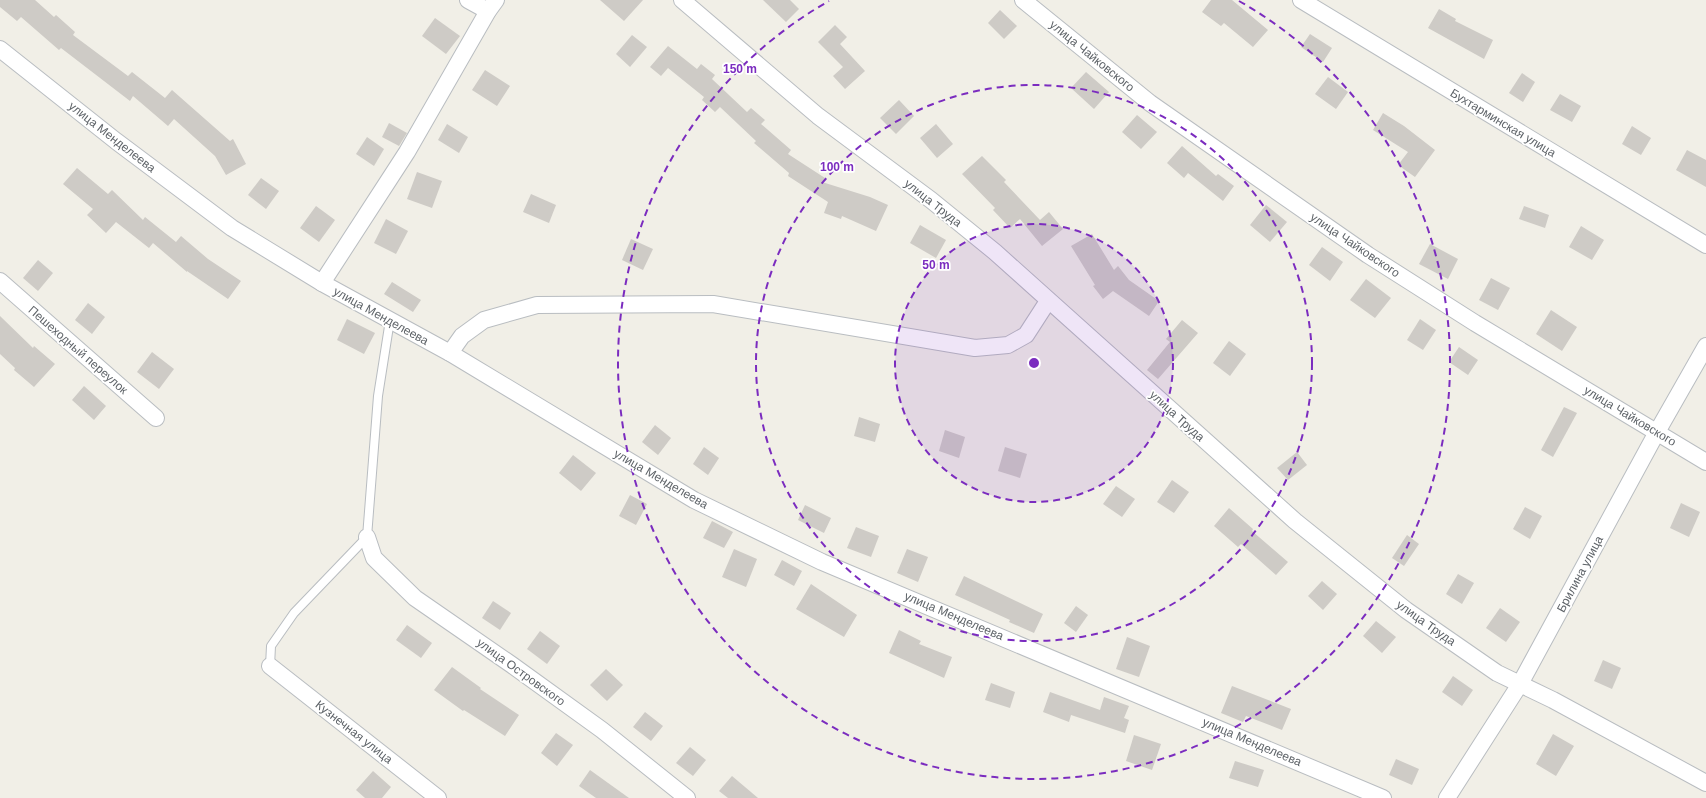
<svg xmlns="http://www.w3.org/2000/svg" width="1706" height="798" viewBox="0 0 1706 798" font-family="Arial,sans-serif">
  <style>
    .building { fill: #cecbc6 }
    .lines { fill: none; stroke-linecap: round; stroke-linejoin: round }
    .lane-casing { stroke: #b9bdc1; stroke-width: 10 }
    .street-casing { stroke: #b9bdc1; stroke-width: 18 }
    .lane { stroke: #fff; stroke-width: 8 }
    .street { stroke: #fff; stroke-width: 16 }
    .ring { fill: none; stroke: #7b2cbf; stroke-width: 2; stroke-dasharray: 7 5 }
    .labels { text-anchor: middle; stroke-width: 3.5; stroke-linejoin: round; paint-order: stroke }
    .street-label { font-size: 12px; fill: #5e6368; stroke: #fff }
    .centre { fill: #7b2cbf; stroke: #fff; stroke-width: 2 }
    .ring-label { font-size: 12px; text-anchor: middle; font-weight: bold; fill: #7b2cbf; stroke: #fff; stroke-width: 3.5; stroke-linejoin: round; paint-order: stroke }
  </style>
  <rect width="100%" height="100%" fill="#f1efe7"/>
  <!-- building -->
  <g class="building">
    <polygon points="0,0 35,0 54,17 56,15 75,32 73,35 128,76 132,72 165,98 172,90 230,141 233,139 246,164 226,175 215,156 174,119 168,126 133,96 130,101 61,48 59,50 21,17 17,21 0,7"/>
    <polygon points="600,0 643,0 624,21"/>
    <polygon points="763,0 790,0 799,9 786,22"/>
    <polygon points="1211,0 1232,0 1268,30 1253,47 1224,23 1221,26 1202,12"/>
    <polygon points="1439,9 1456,19 1455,21 1493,40 1484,59 1428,28"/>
    <polygon points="1000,10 1017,26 1004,39 988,23"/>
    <polygon points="435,18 460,36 446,54 422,36"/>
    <polygon points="835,25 847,37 840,44 865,71 845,89 833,76 843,67 818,42"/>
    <polygon points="1310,34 1332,48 1323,62 1301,47"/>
    <polygon points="632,35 647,47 630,67 616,54"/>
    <polygon points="668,46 697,69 701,64 715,75 712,79 747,112 751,108 765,120 761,124 791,150 788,154 825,178 822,182 870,197 888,205 876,231 842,216 841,219 824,213 828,202 788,176 789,173 754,143 756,141 720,107 715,112 702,100 704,97 668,68 661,76 650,67"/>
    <polygon points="485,70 510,86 497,106 472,90"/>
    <polygon points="1086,72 1109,92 1094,109 1071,88"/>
    <polygon points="1522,73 1535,82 1523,102 1509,93"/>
    <polygon points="1328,77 1348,92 1336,109 1315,94"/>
    <polygon points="1560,94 1581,106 1572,122 1550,110"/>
    <polygon points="899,100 914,116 896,134 880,118"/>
    <polygon points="1383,113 1404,126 1435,150 1415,177 1398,165 1408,152 1373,130"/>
    <polygon points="1137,115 1157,132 1141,149 1122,132"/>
    <polygon points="389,123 407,133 399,146 382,137"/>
    <polygon points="447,124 468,137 459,153 438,140"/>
    <polygon points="936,124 953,144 937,158 920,138"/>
    <polygon points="1632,126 1651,138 1641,155 1622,144"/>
    <polygon points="367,137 384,149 374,166 356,154"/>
    <polygon points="1182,146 1216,176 1218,174 1234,186 1223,201 1188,173 1184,178 1167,163"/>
    <polygon points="1687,150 1706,160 1706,187 1676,170"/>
    <polygon points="982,156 1006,180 1004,182 1040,220 1049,212 1063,229 1042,246 1020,219 1010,228 993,210 995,208 962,174"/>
    <polygon points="77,168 108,194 112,190 143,220 145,217 176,242 181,236 208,259 241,281 228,299 187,271 187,272 153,243 149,248 116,222 106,233 87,215 93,209 63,184"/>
    <polygon points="417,172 442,181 432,208 407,199"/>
    <polygon points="261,178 279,191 266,209 248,195"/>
    <polygon points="531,194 556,205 549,223 523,212"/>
    <polygon points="1266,205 1287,222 1270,242 1250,225"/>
    <polygon points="316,206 335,220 319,242 300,228"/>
    <polygon points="1524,206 1549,215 1545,228 1519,219"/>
    <polygon points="386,219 408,231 396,254 374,243"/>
    <polygon points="920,225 946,240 936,258 910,243"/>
    <polygon points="1581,226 1604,240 1592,260 1569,247"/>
    <polygon points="1092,234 1114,270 1118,266 1129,280 1159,301 1149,316 1113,291 1103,299 1093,286 1095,285 1071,246"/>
    <polygon points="631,239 653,249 643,270 622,260"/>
    <polygon points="1430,244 1458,259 1448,279 1419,264"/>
    <polygon points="1322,247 1343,262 1330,281 1309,265"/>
    <polygon points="38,260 53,273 38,291 23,278"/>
    <polygon points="1491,278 1510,288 1498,310 1479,300"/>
    <polygon points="1366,279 1391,298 1375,318 1350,300"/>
    <polygon points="392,282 421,300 413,312 384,294"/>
    <polygon points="88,303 105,317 92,334 75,320"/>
    <polygon points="1551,310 1577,327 1562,351 1536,334"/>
    <polygon points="0,316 33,348 34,346 55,364 34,387 14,370 15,368 0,354"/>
    <polygon points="347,319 375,333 364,354 337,340"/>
    <polygon points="1420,319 1436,330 1423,350 1407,340"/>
    <polygon points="1182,320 1198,333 1158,379 1147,370 1170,342 1166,339"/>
    <polygon points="1229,341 1246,354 1230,376 1213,363"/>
    <polygon points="1459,347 1478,360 1468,375 1449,362"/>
    <polygon points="152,352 174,369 159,389 137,372"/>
    <polygon points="84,386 106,406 94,420 72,400"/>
    <polygon points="1564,407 1577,413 1553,457 1541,450"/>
    <polygon points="859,417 880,424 875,442 854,436"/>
    <polygon points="655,425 671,438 658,455 642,442"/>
    <polygon points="945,430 965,437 959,458 939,451"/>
    <polygon points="704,447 719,458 708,475 693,464"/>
    <polygon points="1005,447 1027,454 1020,478 998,471"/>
    <polygon points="1297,452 1307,465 1288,480 1277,468"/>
    <polygon points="573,455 596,473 581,491 559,473"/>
    <polygon points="1172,480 1189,492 1174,513 1157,502"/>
    <polygon points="1116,486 1135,499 1122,517 1103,504"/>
    <polygon points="630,495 647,504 636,525 619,516"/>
    <polygon points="1681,503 1700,512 1689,537 1670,528"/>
    <polygon points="805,505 831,518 824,533 798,520"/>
    <polygon points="1525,507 1542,516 1530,539 1513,529"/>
    <polygon points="1229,508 1253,529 1252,531 1288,562 1276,575 1241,544 1238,547 1214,526"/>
    <polygon points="712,521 733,532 724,548 703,538"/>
    <polygon points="856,527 879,536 871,557 847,548"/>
    <polygon points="1407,535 1419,544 1404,566 1392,558"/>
    <polygon points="734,549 757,559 746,587 722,577"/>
    <polygon points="907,549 928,557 918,582 897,573"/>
    <polygon points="782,560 802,571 794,586 774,575"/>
    <polygon points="1458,574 1474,583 1462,604 1446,594"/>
    <polygon points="964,576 1043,614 1034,633 1009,622 1010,620 955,595"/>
    <polygon points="1322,581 1337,594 1323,610 1308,596"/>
    <polygon points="811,584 857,615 844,637 796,609"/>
    <polygon points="493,601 511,613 500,630 482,618"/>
    <polygon points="1076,606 1088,615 1076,632 1064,623"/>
    <polygon points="1500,608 1520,622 1506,642 1486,628"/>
    <polygon points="1376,621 1396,637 1382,653 1363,636"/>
    <polygon points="407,625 432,643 421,658 396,640"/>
    <polygon points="899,630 921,641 919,644 952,657 944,678 889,653"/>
    <polygon points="540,631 560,646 547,664 527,649"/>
    <polygon points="1127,637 1150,646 1139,677 1116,669"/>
    <polygon points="1603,660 1621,668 1612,689 1594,681"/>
    <polygon points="452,667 481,688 480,689 519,715 505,736 464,710 463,711 434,690"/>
    <polygon points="606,669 623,685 607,701 590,685"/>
    <polygon points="1453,676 1473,690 1462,706 1442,692"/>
    <polygon points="991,683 1015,692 1010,708 985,700"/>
    <polygon points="1232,686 1291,709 1282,730 1246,716 1243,722 1221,713"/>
    <polygon points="1050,692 1100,710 1104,697 1129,706 1124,718 1129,720 1125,733 1071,715 1069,722 1043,712"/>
    <polygon points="645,712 663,726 651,741 633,727"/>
    <polygon points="556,733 573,745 557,766 541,753"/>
    <polygon points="1553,734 1574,746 1556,776 1536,764"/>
    <polygon points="1134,735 1161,744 1152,770 1126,761"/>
    <polygon points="690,747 706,760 693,776 676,763"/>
    <polygon points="1396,759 1419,769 1412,785 1389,775"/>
    <polygon points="1235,761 1264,770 1258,787 1229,778"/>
    <polygon points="590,770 629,798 596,798 579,786"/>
    <polygon points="373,771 391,787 382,798 365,798 356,790"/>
    <polygon points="732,776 758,798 728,798 719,791"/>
  </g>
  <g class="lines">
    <defs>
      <polyline id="lane" points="270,666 271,646 294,613 367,537 378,396 390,320"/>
      <g id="street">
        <polyline points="468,0 488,11"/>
        <polyline points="682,0 818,116 931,200 995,252 1295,521 1406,610 1497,673 1553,700 1706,783"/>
        <polyline points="1023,0 1150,103 1368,255 1475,323 1706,462"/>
        <polyline points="1301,0 1706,245"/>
        <polyline points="0,49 116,141 232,228 322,283 450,353 694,500 822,562 1383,798"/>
        <polyline points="0,281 156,418"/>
        <polyline points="322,283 407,152 488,11 496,0"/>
        <polyline points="450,353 462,336 484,320 537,305 713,304 975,348 1008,345 1026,335 1048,301"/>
        <polyline points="367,537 374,558 415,598 512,665 602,730 687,798"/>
        <polyline points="270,666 438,798"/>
        <polyline points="1447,798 1520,684 1657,432 1706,346"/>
      </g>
    </defs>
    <!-- lane casing -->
    <use href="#lane" class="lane-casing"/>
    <!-- street casing -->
    <use href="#street" class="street-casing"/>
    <!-- lane -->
    <use href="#lane" class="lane"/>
    <!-- street -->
    <use href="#street" class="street"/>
  </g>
  <!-- distance rings -->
  <circle cx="1034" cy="363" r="139" fill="#7b2cbf" fill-opacity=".12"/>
  <g class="ring">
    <circle cx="1034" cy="363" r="139"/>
    <circle cx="1034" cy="363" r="278"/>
    <path d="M1239 1A416 416 0 1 1 829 1"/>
  </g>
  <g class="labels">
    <!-- street labels -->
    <g class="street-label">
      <text transform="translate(1092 56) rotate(39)" y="4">улица Чайковского</text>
      <text transform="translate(1503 123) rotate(31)" y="4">Бухтарминская улица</text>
      <text transform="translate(112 137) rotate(38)" y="4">улица Менделеева</text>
      <text transform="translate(933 203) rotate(38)" y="4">улица Труда</text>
      <text transform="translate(1355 245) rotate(34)" y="4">улица Чайковского</text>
      <text transform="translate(381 316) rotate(29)" y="4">улица Менделеева</text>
      <text transform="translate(78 350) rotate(41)" y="4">Пешеходный переулок</text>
      <text transform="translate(1177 416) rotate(42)" y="4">улица Труда</text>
      <text transform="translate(1630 416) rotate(31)" y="4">улица Чайковского</text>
      <text transform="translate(661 479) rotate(30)" y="4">улица Менделеева</text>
      <text transform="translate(1580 574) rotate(-62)" y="4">Брилина улица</text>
      <text transform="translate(954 616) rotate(23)" y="4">улица Менделеева</text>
      <text transform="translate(1426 623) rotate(35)" y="4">улица Труда</text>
      <text transform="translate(521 672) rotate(36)" y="4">улица Островского</text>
      <text transform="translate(354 732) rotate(38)" y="4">Кузнечная улица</text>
      <text transform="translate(1252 742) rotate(23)" y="4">улица Менделеева</text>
    </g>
  </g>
  <circle cx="1034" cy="363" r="6" class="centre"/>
  <g class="ring-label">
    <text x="740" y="73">150 m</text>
    <text x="837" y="171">100 m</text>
    <text x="936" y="269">50 m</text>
  </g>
</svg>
